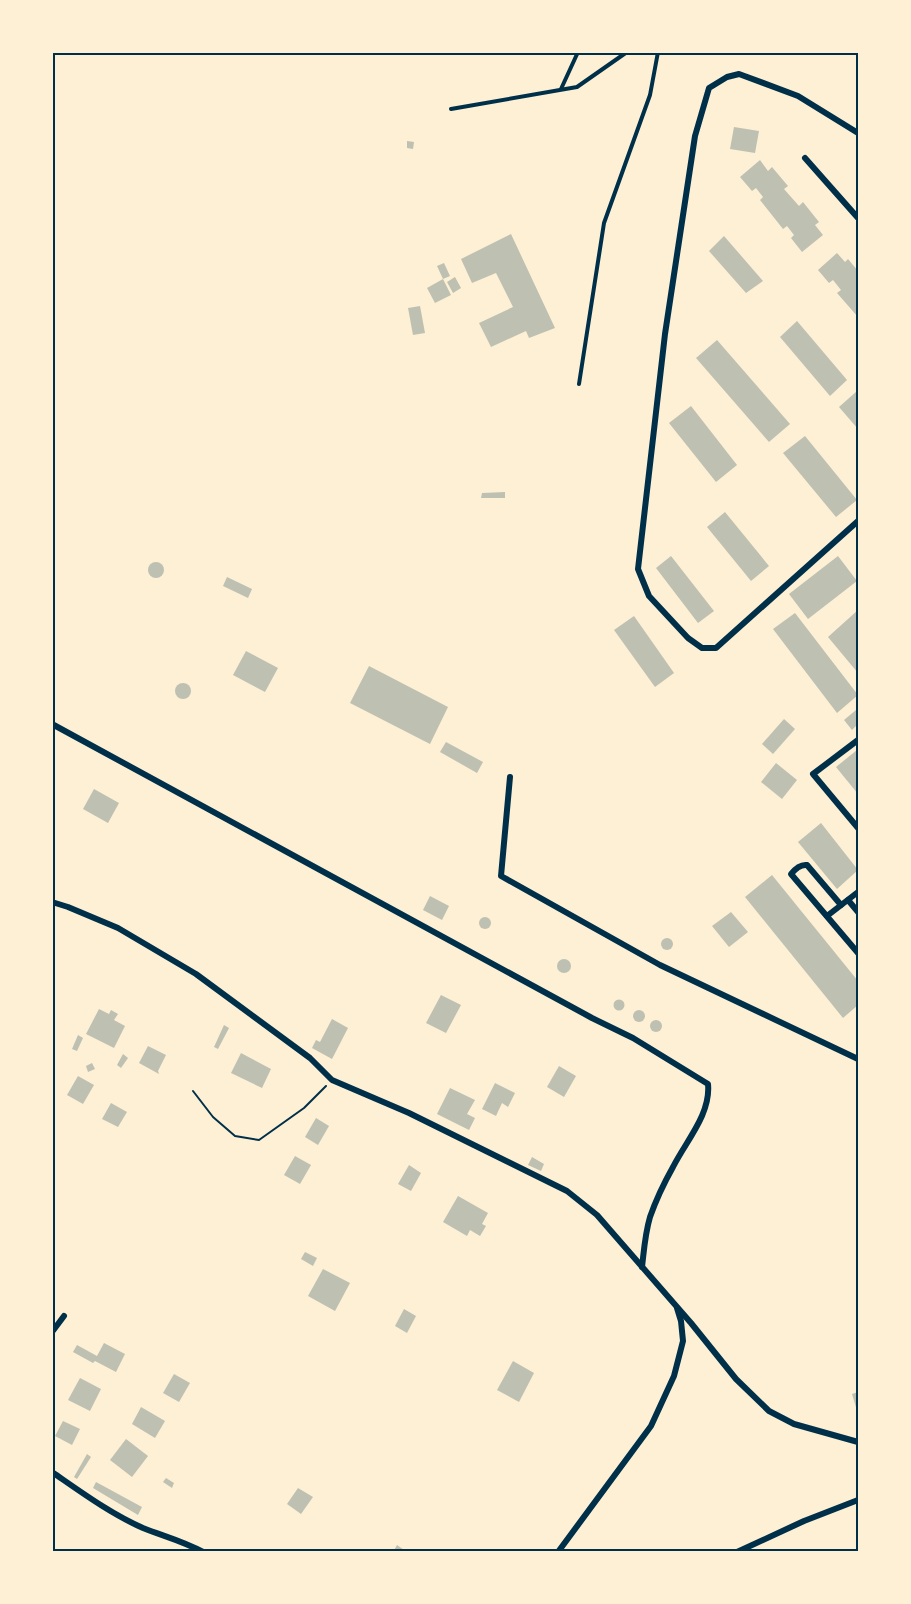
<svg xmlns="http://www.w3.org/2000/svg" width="911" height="1604" viewBox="0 0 911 1604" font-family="'Alegreya Sans',sans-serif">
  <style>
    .building { fill: #bec0b2 }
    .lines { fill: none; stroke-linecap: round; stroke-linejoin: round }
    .path { stroke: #003049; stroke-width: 2 }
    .service { stroke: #003049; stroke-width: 4 }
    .minor { stroke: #003049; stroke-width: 6 }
    .neatline { fill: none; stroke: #003049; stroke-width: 2 }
  </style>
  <rect width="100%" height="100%" fill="#fdf0d5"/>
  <!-- building -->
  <g class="building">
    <polygon points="734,127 759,131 755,153 730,149"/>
    <polygon points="407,141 414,142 413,149 407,148"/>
    <polygon points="760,160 768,171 772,167 788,186 784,189 799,206 803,202 819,222 815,225 823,235 802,252 791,238 794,235 787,226 783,229 760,200 763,197 756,188 752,191 740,177"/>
    <polygon points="511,234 555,328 529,338 526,331 491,347 479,323 513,307 496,273 472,283 461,259"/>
    <polygon points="724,236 763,281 746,293 709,251"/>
    <polygon points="837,253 845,262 848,259 858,271 858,317 837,293 841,290 833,280 829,283 818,270"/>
    <polygon points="444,263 450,276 443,279 437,266"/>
    <polygon points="455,277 461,288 453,293 447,282"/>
    <polygon points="443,279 451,295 435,303 427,288"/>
    <polygon points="420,306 425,333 413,335 408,308"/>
    <polygon points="797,321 847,380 830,396 780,337"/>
    <polygon points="717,340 790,424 769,442 696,358"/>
    <polygon points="857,391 858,393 858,429 839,407"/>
    <polygon points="691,406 737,465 716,482 669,423"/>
    <polygon points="805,436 857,500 836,517 783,453"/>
    <polygon points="505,492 505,498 481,498 482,493"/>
    <polygon points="725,512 769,566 751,581 707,527"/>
    <polygon points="671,556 714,611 698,623 656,568"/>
    <polygon points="838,556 857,581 808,619 789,594"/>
    <circle cx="156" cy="570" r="8"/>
    <polygon points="227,577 252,589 248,598 223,586"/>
    <polygon points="858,610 858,673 828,637"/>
    <polygon points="795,613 858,695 837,713 773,629"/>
    <polygon points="634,616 674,673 655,687 614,630"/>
    <polygon points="246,651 278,668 265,692 233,675"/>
    <polygon points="369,666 448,707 430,744 350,703"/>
    <circle cx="183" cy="691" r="8"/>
    <polygon points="856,710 858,712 858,724 852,730 844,720"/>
    <polygon points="784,719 795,729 773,754 762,744"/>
    <polygon points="446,742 483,762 477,773 440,752"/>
    <polygon points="857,750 858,753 858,794 836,767"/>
    <polygon points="776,763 797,780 782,799 761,782"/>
    <polygon points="94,789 119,803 108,823 83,809"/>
    <polygon points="821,823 858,870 837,889 798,842"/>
    <polygon points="772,875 858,981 858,1005 843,1018 745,897"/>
    <polygon points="430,896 449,906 442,920 423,910"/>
    <polygon points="731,912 748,932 729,947 712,926"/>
    <circle cx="485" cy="923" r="6"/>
    <circle cx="667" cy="944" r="6"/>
    <circle cx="564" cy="966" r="7"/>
    <polygon points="441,995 461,1005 446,1033 426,1023"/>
    <circle cx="619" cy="1005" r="5.5"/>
    <polygon points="99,1009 109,1014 111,1010 118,1014 114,1020 125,1026 114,1048 86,1034"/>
    <circle cx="639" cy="1016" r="6"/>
    <polygon points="332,1019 348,1028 332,1059 312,1048 316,1040 320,1042"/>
    <circle cx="656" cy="1026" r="6"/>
    <polygon points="224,1025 229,1028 218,1049 214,1047"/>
    <polygon points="78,1035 83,1038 77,1051 72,1049"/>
    <polygon points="148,1046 166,1055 158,1071 159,1074 139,1063"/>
    <polygon points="241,1053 271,1069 262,1088 231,1073"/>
    <polygon points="123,1054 128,1058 121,1068 117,1065"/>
    <polygon points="92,1063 95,1069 88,1072 86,1066"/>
    <polygon points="559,1066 576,1076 564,1097 547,1087"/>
    <polygon points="78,1076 94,1085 83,1104 67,1095"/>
    <polygon points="495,1083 515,1093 508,1107 502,1103 496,1116 482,1109"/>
    <polygon points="450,1088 475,1100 467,1114 475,1118 469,1130 437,1114"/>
    <polygon points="111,1103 127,1112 118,1127 102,1119"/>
    <polygon points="316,1118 329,1126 318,1145 305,1137"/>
    <polygon points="295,1156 311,1165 300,1184 284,1175"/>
    <polygon points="532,1157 544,1164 541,1171 528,1165"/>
    <polygon points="409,1165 421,1173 411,1191 398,1184"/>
    <polygon points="458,1196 488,1213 482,1224 486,1226 480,1236 470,1230 467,1236 443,1222"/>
    <polygon points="305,1252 317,1258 313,1266 301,1259"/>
    <polygon points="323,1269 350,1283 335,1311 308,1296"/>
    <polygon points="404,1309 416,1316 407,1333 395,1326"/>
    <polygon points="104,1343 125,1354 116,1372 95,1361 93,1363 73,1352 77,1345 97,1356"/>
    <polygon points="513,1361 534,1373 519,1402 497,1390"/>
    <polygon points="174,1374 190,1383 179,1402 163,1393"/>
    <polygon points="80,1378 101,1389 90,1411 68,1400"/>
    <polygon points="858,1392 858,1414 852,1394"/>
    <polygon points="141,1407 165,1421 155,1438 132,1424"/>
    <polygon points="63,1421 80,1429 72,1445 55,1436"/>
    <polygon points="126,1439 148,1456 132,1477 110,1460"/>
    <polygon points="87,1454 91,1457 77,1479 74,1477"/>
    <polygon points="166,1478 174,1483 172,1488 163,1482"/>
    <polygon points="96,1482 142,1507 138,1515 93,1488"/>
    <polygon points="298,1488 313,1497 301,1514 287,1504"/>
    <polygon points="397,1545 407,1552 393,1552"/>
  </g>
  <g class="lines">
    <!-- path -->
    <polyline class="path" points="193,1091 213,1117 235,1136 259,1140 304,1108 326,1086"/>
    <!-- service -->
    <g class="service">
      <polyline points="561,89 578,52"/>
      <polyline points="451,109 577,87 627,52"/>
      <polyline points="579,384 604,223 650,95 658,52"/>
    </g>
    <!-- minor -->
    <g class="minor">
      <polyline points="858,133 798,96 739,74 727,77 709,88 695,136 665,334 638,569 649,596 688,638 702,648 716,648 858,521"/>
      <polyline points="805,158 858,218"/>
      <path d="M52,724L592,1018L633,1038L708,1084C711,1114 686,1141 673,1167C664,1183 656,1200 650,1217C645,1234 644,1250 642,1267"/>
      <polyline points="858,740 813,774 858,828"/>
      <polyline points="510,777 501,876 660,965 858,1059"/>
      <polyline points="848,900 858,912"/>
      <polyline points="52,902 68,907 118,928 196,974 310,1058 332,1080 409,1113 567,1191 597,1215 691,1323 736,1379 769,1411 794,1424 858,1442"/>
      <path d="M841,905L807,865C800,864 795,869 791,874L858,953"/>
      <polyline points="827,916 858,892"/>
      <polyline points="52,1332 64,1316"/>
      <path d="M52,1472C81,1492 111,1514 143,1528C163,1536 183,1541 203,1552"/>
      <polyline points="558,1552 651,1426 674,1376 683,1341 681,1321 677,1308"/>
      <polyline points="737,1552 804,1521 858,1500"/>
    </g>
  </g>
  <!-- border -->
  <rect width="911" height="1604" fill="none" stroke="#fdf0d5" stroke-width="108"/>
  <rect x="54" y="54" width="803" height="1496" class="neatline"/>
</svg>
